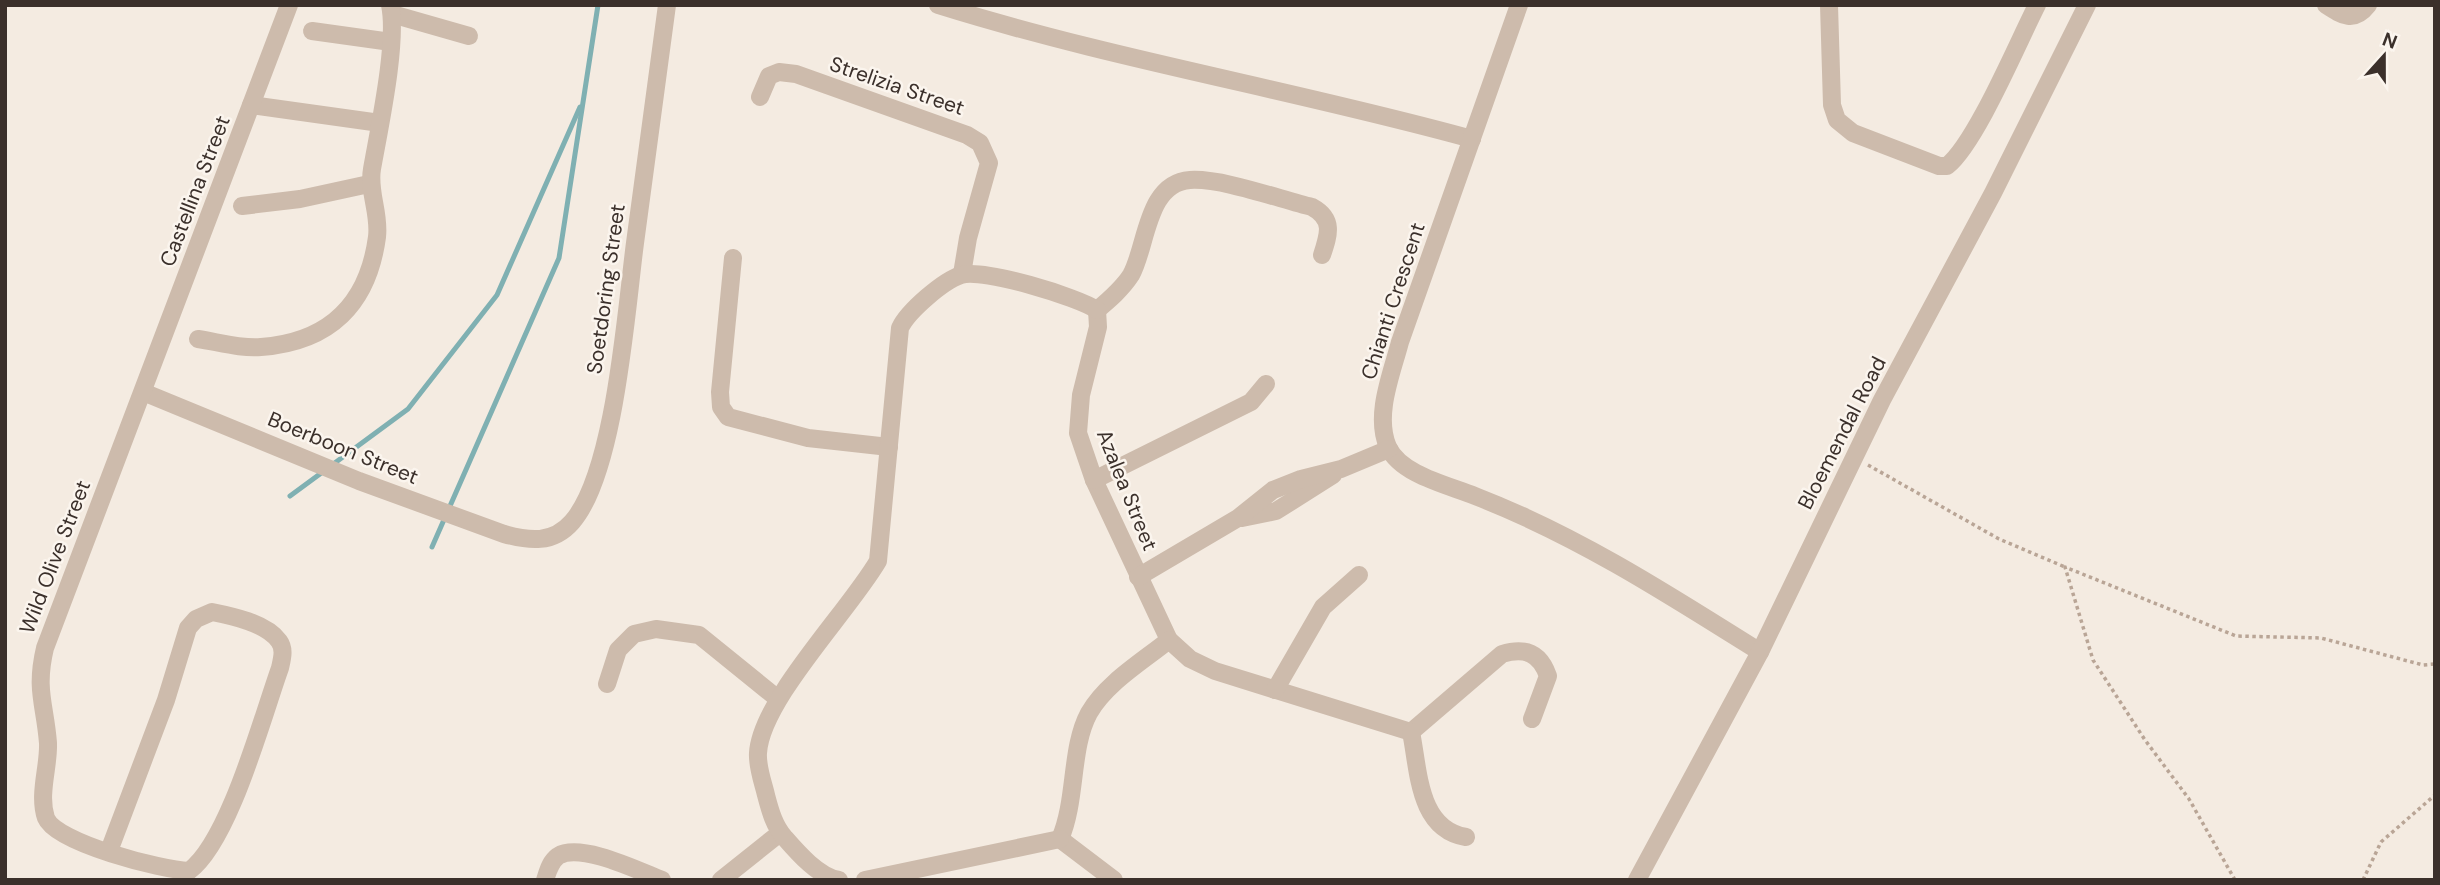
<svg xmlns="http://www.w3.org/2000/svg" width="2440" height="885" viewBox="0 0 2440 885" font-family="'DM Sans',sans-serif">
  <style>
    .lines { fill: none; stroke-linecap: round; stroke-linejoin: round }
    .stream { stroke: #7fb0b2; stroke-width: 5 }
    .path { stroke: #b9a596; stroke-width: 3.5; stroke-dasharray: 3.5 3.5; stroke-linecap: butt }
    .minor { stroke: #cdbbac; stroke-width: 18 }
    .labels { text-anchor: middle; stroke-width: 5; stroke-linejoin: round; paint-order: stroke }
    .street-label { font-size: 21px; fill: #3b302b; stroke: #fbf5ee }
  </style>
  <rect width="100%" height="100%" fill="#f4ebe1"/>
  <g class="lines">
    <!-- stream -->
    <g class="stream">
      <polyline points="332,465 408,409 497,295 580,107"/>
      <polyline points="290,496 324,471"/>
      <polyline points="432,547 559,258 598,5"/>
    </g>
    <!-- path -->
    <g class="path">
      <polyline points="1868,465 1999,539 2065,567"/>
      <polyline points="2235,880 2189,799 2145,740 2093,660 2065,567 2236,636 2321,638 2423,665 2435,664"/>
      <polyline points="2363,880 2381,842 2435,795"/>
    </g>
    <!-- minor -->
    <g class="minor">
      <path d="M938,5C1114,60 1295,90 1472,139"/>
      <path d="M1519,5L1400,342C1392,373 1374,415 1388,447C1401,475 1448,485 1475,496C1576,535 1668,594 1760,652"/>
      <path d="M1829,5L1832,105L1837,120L1853,133L1939,166H1947C1976,143 2018,42 2037,5"/>
      <path d="M2326,5C2343,16 2354,23 2368,5"/>
      <polyline points="392,14 469,36"/>
      <polyline points="312,31 391,42"/>
      <polyline points="760,97 769,76 779,72 796,74 967,135 980,143 989,163 968,238 962,274"/>
      <polyline points="251,105 380,123"/>
      <polyline points="242,206 300,199 369,184"/>
      <polyline points="733,258 720,392 721,407 728,417 808,438 889,447"/>
      <polyline points="1097,310 1098,327 1081,395 1078,433 1094,480 1169,640 1190,659 1215,671 1411,732"/>
      <path d="M1097,310C1109,300 1122,289 1131,275C1147,247 1146,183 1190,180C1222,178 1279,199 1312,207C1334,219 1329,234 1322,255"/>
      <path d="M198,339C218,342 242,349 261,347C330,342 368,304 377,237C380,213 368,192 372,169C379,129 398,42 390,5"/>
      <path d="M143,392L359,481L504,534C529,541 553,544 572,522C615,473 626,311 635,243C646,164 657,85 667,5"/>
      <polyline points="1094,480 1251,402 1266,384"/>
      <polyline points="1242,518 1276,511 1333,475"/>
      <polyline points="1138,577 1238,518 1273,490 1301,479 1341,469 1389,449"/>
      <polyline points="607,684 618,650 634,634 656,629 699,635 778,699"/>
      <polyline points="1275,690 1323,607 1359,575"/>
      <path d="M1411,732L1502,654C1525,647 1540,653 1548,676L1532,719"/>
      <path d="M1411,732C1419,771 1418,829 1466,837"/>
      <path d="M1060,839C1077,800 1070,748 1089,713C1106,683 1143,661 1169,640"/>
      <polyline points="1060,839 1114,880"/>
      <path d="M109,851L166,700L188,628L196,619L212,612C232,616 266,623 279,641C285,649 282,659 280,668C262,718 229,842 189,871C162,870 56,843 46,818C38,794 49,767 48,743C45,704 35,690 45,648L289,5"/>
      <path d="M545,880C548,871 550,862 558,856C580,842 639,871 662,880"/>
      <polyline points="721,880 780,833"/>
      <path d="M839,880C819,877 798,853 785,838C774,826 770,810 766,795C763,782 757,767 758,753C761,700 849,611 878,561L900,328C908,311 943,281 961,275C983,268 1078,297 1097,310"/>
      <polyline points="865,880 1060,839"/>
      <polyline points="1637,880 1760,652 1882,400 1993,193 2087,5"/>
    </g>
  </g>
  <g class="labels">
    <!-- street labels -->
    <g class="street-label">
      <text transform="translate(897 86) rotate(19)" y="7">Strelizia Street</text>
      <text transform="translate(195 191) rotate(-69)" y="7">Castellina Street</text>
      <text transform="translate(606 289) rotate(-82)" y="7">Soetdoring Street</text>
      <text transform="translate(1393 301) rotate(-72)" y="7">Chianti Crescent</text>
      <text transform="translate(1842 433) rotate(-63)" y="7">Bloemendal Road</text>
      <text transform="translate(343 448) rotate(22)" y="7">Boerboon Street</text>
      <text transform="translate(1127 490) rotate(68)" y="7">Azalea Street</text>
      <text transform="translate(55 557) rotate(-69)" y="7">Wild Olive Street</text>
    </g>
  </g>
  <!-- border -->
  <rect width="2440" height="885" fill="none" stroke="#3b302b" stroke-width="14"/>
  <!-- north arrow -->
  <g transform="translate(2384 56) rotate(21)" stroke="#fbf5ee" stroke-width="5" paint-order="stroke">
  <path d="M0-5L12 26L0 18L-12 26Z" fill="#3b302b"/>
  <text y="-10" font-size="19" font-weight="bold" text-anchor="middle" fill="#3b302b">N</text>
  </g>
</svg>
